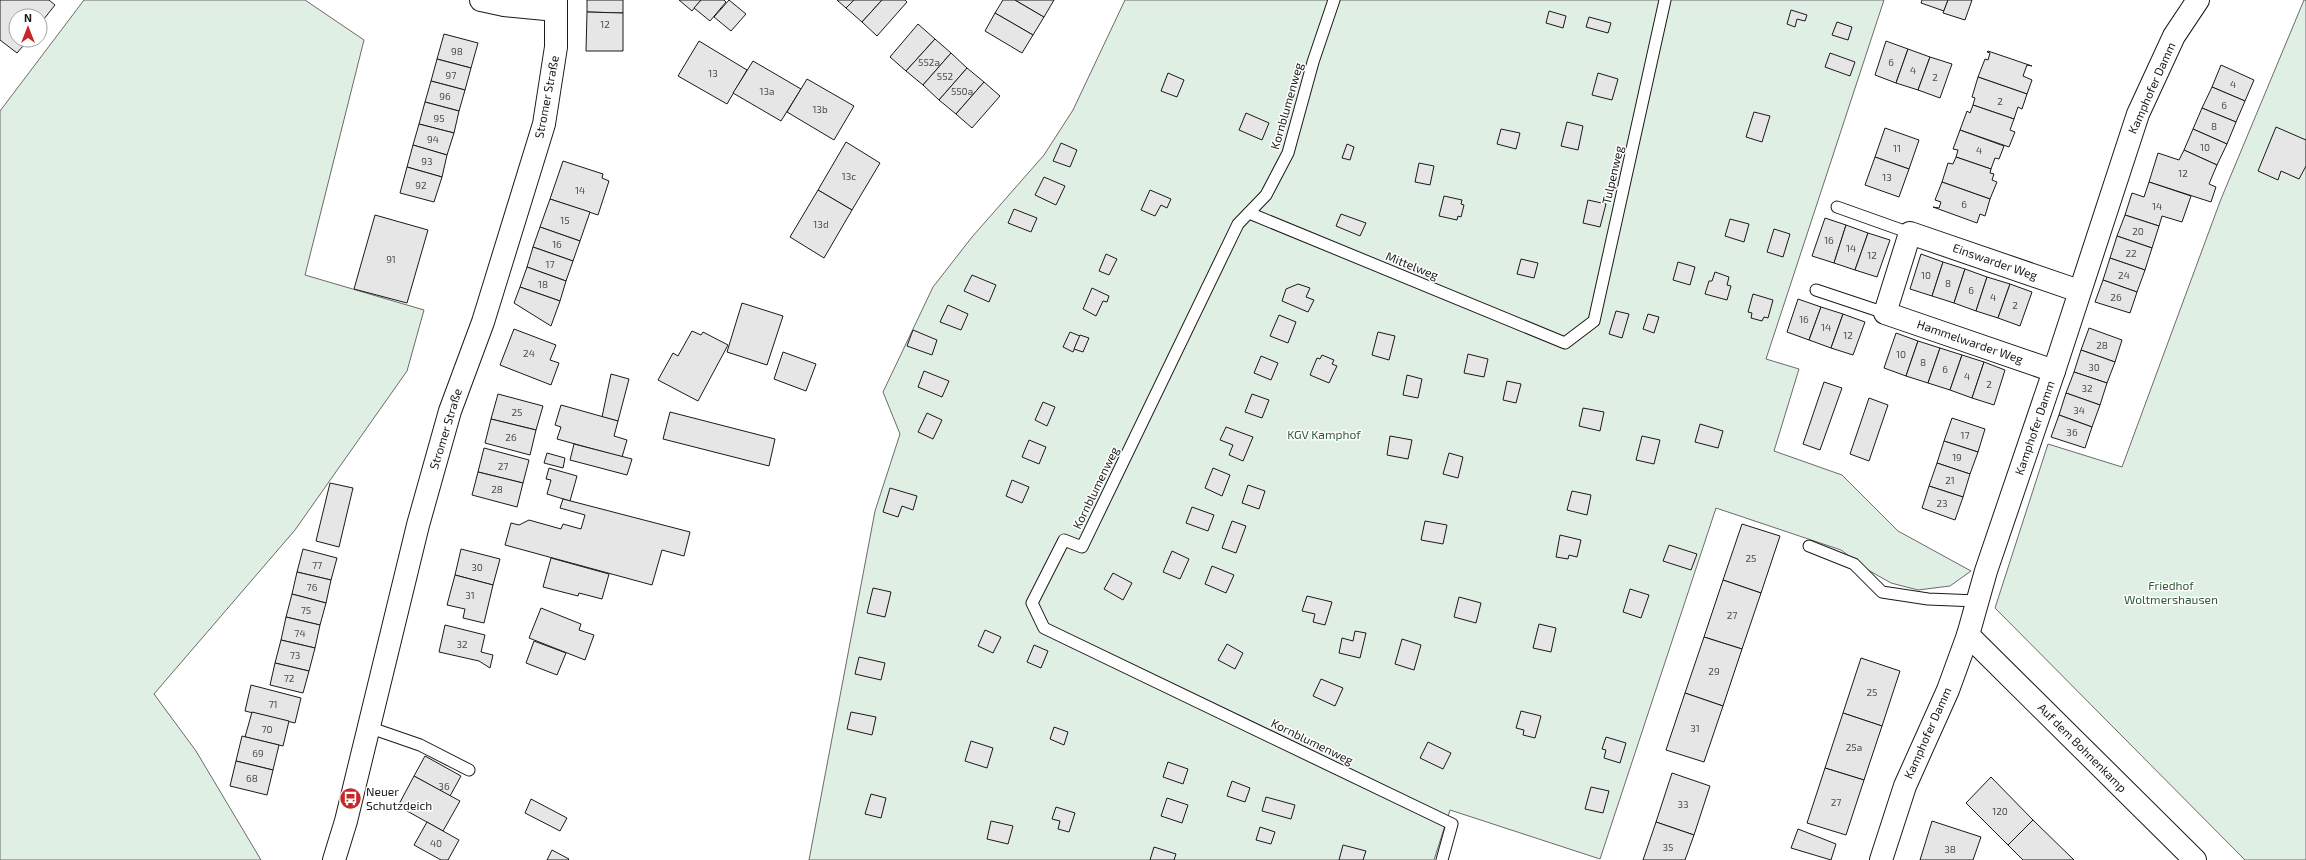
<svg xmlns="http://www.w3.org/2000/svg" width="2306" height="860" viewBox="0 0 2306 860" font-family="'Exo 2',sans-serif">
  <style>
    .green { fill: #e0efe3; stroke: #6a6a6a }
    .building { fill: #e6e6e6; stroke: #1a1a1a }
    .lines { fill: none; stroke-linecap: round; stroke-linejoin: round }
    .service-casing { stroke: #1a1a1a; stroke-width: 13 }
    .minor-casing { stroke: #1a1a1a; stroke-width: 24 }
    .service { stroke: #fff; stroke-width: 11 }
    .minor { stroke: #fff; stroke-width: 22 }
    .labels { text-anchor: middle; stroke-width: 3; stroke-linejoin: round; paint-order: stroke }
    .number-label { font-size: 10px; fill: #4d4d4d }
    .street-label { font-size: 12px; fill: #1a1a1a; stroke: #fff }
    .park-label { font-size: 12px; fill: #2b5a34; stroke: #fff }
    .poi-label { font-size: 12px; fill: #1a1a1a; stroke: #fff; text-anchor: start }
  </style>
  <rect width="100%" height="100%" fill="#fff"/>
  <!-- green -->
  <g class="green">
    <polygon points="84,0 305,0 364,40 305,275 424,310 407,371 295,530 154,694 196,751 261,860 0,860 0,111"/>
    <polygon points="1125,0 1884,0 1766,359 1799,369 1774,451 1842,475 1898,531 1971,571 1950,586 1918,590 1891,583 1868,570 1841,550 1716,508 1600,859 1450,810 1434,860 809,860 875,511 900,434 883,392 933,287 972,237 1044,155 1073,110"/>
    <polygon points="2304,0 2306,0 2306,860 2245,860 1995,608 2048,444 2122,467 2221,199"/>
  </g>
  <!-- building -->
  <g class="building">
    <polygon points="0,0 49,0 55,5 40,24 40,16 16,16 16,40 28,40 17,53 0,40"/>
    <polygon points="587,0 623,0 623,13 587,12"/>
    <polygon points="679,0 701,0 692,11"/>
    <polygon points="701,0 724,0 726,2 710,21 694,8"/>
    <polygon points="729,0 746,14 731,31 714,17"/>
    <polygon points="837,0 854,0 846,8"/>
    <polygon points="854,0 882,0 862,22 846,8"/>
    <polygon points="882,0 905,0 907,2 877,36 862,22"/>
    <polygon points="1003,0 1015,0 1044,17 1033,35 995,13"/>
    <polygon points="1015,0 1054,0 1044,17"/>
    <polygon points="1922,0 1948,0 1944,11 1921,3"/>
    <polygon points="1948,0 1972,0 1965,20 1943,13"/>
    <polygon points="1791,10 1807,15 1805,21 1797,19 1795,27 1787,24"/>
    <polygon points="1549,11 1566,16 1563,28 1546,23"/>
    <polygon points="587,12 623,13 623,51 586,51"/>
    <polygon points="995,13 1033,35 1022,53 985,31"/>
    <polygon points="1589,17 1611,23 1608,33 1586,27"/>
    <polygon points="1837,22 1852,27 1848,40 1832,35"/>
    <polygon points="918,24 935,39 906,71 890,57"/>
    <polygon points="444,34 478,43 471,68 437,59"/>
    <polygon points="935,39 951,53 923,85 906,71"/>
    <polygon points="699,41 747,70 727,104 678,76"/>
    <polygon points="1886,41 1908,49 1896,83 1875,75"/>
    <polygon points="1908,49 1930,57 1918,90 1896,83"/>
    <polygon points="1988,51 2032,66 2027,65 2023,76 2032,80 2027,94 1978,77 1985,59 1988,60 1990,53 1987,52"/>
    <polygon points="951,53 967,68 939,100 923,85"/>
    <polygon points="1830,53 1855,62 1850,76 1825,67"/>
    <polygon points="1930,57 1952,64 1940,98 1918,90"/>
    <polygon points="437,59 471,68 465,90 431,81"/>
    <polygon points="753,61 801,89 781,121 733,93"/>
    <polygon points="2221,65 2254,80 2245,101 2212,87"/>
    <polygon points="967,68 984,82 956,114 939,100"/>
    <polygon points="1168,73 1184,80 1177,97 1161,91"/>
    <polygon points="1598,73 1618,79 1612,100 1592,95"/>
    <polygon points="1978,77 2027,94 2022,109 2018,107 2014,119 1973,105 1975,98 1972,97"/>
    <polygon points="807,79 854,106 834,140 787,112"/>
    <polygon points="431,81 465,90 459,111 425,102"/>
    <polygon points="984,82 1000,96 972,128 956,114"/>
    <polygon points="2212,87 2245,101 2236,122 2202,108"/>
    <polygon points="425,102 459,111 454,133 419,124"/>
    <polygon points="1973,105 2014,119 2010,130 2015,132 2009,147 1960,130 1967,111 1970,113"/>
    <polygon points="2202,108 2236,122 2227,144 2193,129"/>
    <polygon points="1754,112 1770,116 1762,142 1746,137"/>
    <polygon points="1246,113 1269,123 1262,140 1239,130"/>
    <polygon points="1567,122 1583,126 1578,150 1561,146"/>
    <polygon points="419,124 454,133 447,155 413,145"/>
    <polygon points="2276,127 2306,140 2306,166 2299,179 2281,171 2278,180 2258,171"/>
    <polygon points="1885,128 1919,140 1909,169 1875,157"/>
    <polygon points="1501,129 1520,133 1516,149 1497,144"/>
    <polygon points="2193,129 2227,144 2217,165 2184,150"/>
    <polygon points="1960,130 2004,146 1999,159 1995,158 1991,169 1956,157 1958,150 1953,149"/>
    <polygon points="846,142 880,163 852,210 818,190"/>
    <polygon points="1061,143 1077,150 1070,167 1053,161"/>
    <polygon points="1347,144 1354,147 1350,160 1342,158"/>
    <polygon points="413,145 447,155 442,177 407,167"/>
    <polygon points="2184,150 2217,165 2209,184 2216,187 2211,202 2149,182 2158,153 2179,160"/>
    <polygon points="1875,157 1909,169 1899,197 1865,185"/>
    <polygon points="1956,157 1991,169 1990,173 1994,174 1992,180 1997,182 1990,199 1942,182 1948,163 1953,164"/>
    <polygon points="563,161 603,174 602,178 609,181 598,215 550,199"/>
    <polygon points="1419,163 1434,166 1430,185 1415,182"/>
    <polygon points="407,167 442,177 434,202 400,193"/>
    <polygon points="1044,177 1065,186 1056,205 1035,195"/>
    <polygon points="1942,182 1990,199 1985,216 1980,214 1977,223 1933,207 1939,208 1941,202 1935,200"/>
    <polygon points="2149,182 2191,196 2182,222 2162,216 2159,226 2125,215 2132,193 2144,197"/>
    <polygon points="818,190 852,210 824,258 790,237"/>
    <polygon points="1150,190 1171,199 1167,208 1161,205 1155,216 1141,210"/>
    <polygon points="1444,196 1462,200 1461,204 1464,205 1461,217 1458,216 1457,220 1439,216"/>
    <polygon points="550,199 590,212 580,241 540,227"/>
    <polygon points="1588,200 1606,204 1600,227 1583,223"/>
    <polygon points="1014,209 1037,218 1031,232 1008,223"/>
    <polygon points="1341,214 1366,223 1360,236 1336,226"/>
    <polygon points="375,215 428,230 407,303 354,289"/>
    <polygon points="2125,215 2159,226 2152,248 2117,236"/>
    <polygon points="1825,218 1846,225 1834,263 1812,256"/>
    <polygon points="1730,219 1749,224 1744,242 1725,236"/>
    <polygon points="1846,225 1868,233 1855,270 1834,263"/>
    <polygon points="540,227 580,241 573,261 533,247"/>
    <polygon points="1774,229 1790,234 1783,257 1767,252"/>
    <polygon points="1868,233 1890,240 1877,277 1855,270"/>
    <polygon points="2117,236 2152,248 2145,270 2110,258"/>
    <polygon points="533,247 573,261 566,281 527,267"/>
    <polygon points="1106,254 1117,259 1109,275 1099,271"/>
    <polygon points="1921,254 1943,262 1932,296 1910,289"/>
    <polygon points="2110,258 2145,270 2137,292 2103,280"/>
    <polygon points="1521,259 1538,263 1534,278 1517,274"/>
    <polygon points="1678,262 1695,267 1690,285 1673,280"/>
    <polygon points="1943,262 1965,269 1954,303 1932,296"/>
    <polygon points="527,267 566,281 560,301 520,287"/>
    <polygon points="1965,269 1987,277 1976,311 1954,303"/>
    <polygon points="1715,272 1729,277 1727,285 1731,286 1727,300 1705,294 1709,281 1712,281"/>
    <polygon points="972,275 996,285 989,302 964,291"/>
    <polygon points="1987,277 2010,284 1998,318 1976,311"/>
    <polygon points="2103,280 2137,292 2130,313 2095,302"/>
    <polygon points="1298,284 1310,288 1306,297 1314,300 1308,312 1282,301 1286,289"/>
    <polygon points="2010,284 2032,292 2020,326 1998,318"/>
    <polygon points="520,287 560,301 551,326 514,303"/>
    <polygon points="1092,288 1109,296 1107,302 1103,301 1096,316 1083,309"/>
    <polygon points="1753,294 1773,300 1768,318 1764,317 1762,321 1751,318 1752,313 1748,312"/>
    <polygon points="1798,299 1821,307 1809,340 1787,332"/>
    <polygon points="742,303 783,316 767,365 727,352"/>
    <polygon points="948,305 968,314 961,330 940,322"/>
    <polygon points="1821,307 1843,314 1831,348 1809,340"/>
    <polygon points="1616,311 1629,314 1622,338 1609,334"/>
    <polygon points="1648,314 1659,317 1654,333 1643,329"/>
    <polygon points="1843,314 1865,322 1853,355 1831,348"/>
    <polygon points="1279,315 1296,322 1288,343 1270,336"/>
    <polygon points="2089,328 2122,340 2115,362 2081,350"/>
    <polygon points="514,329 556,345 550,360 559,363 551,385 500,365"/>
    <polygon points="913,330 937,340 932,355 907,346"/>
    <polygon points="692,331 701,335 703,332 728,345 698,401 658,380 673,353 678,356"/>
    <polygon points="1070,332 1080,336 1073,352 1063,347"/>
    <polygon points="1378,332 1395,336 1389,360 1372,355"/>
    <polygon points="1896,333 1918,341 1906,376 1884,368"/>
    <polygon points="1080,335 1089,338 1083,352 1074,349"/>
    <polygon points="1918,341 1940,348 1928,383 1906,376"/>
    <polygon points="1940,348 1962,355 1950,390 1928,383"/>
    <polygon points="2081,350 2115,362 2107,383 2074,372"/>
    <polygon points="783,352 816,364 806,391 774,379"/>
    <polygon points="1468,354 1488,359 1484,377 1464,373"/>
    <polygon points="1322,355 1334,360 1332,364 1337,366 1329,383 1310,375 1317,358 1320,359"/>
    <polygon points="1962,355 1984,362 1972,398 1950,390"/>
    <polygon points="1261,356 1278,363 1271,380 1254,373"/>
    <polygon points="1984,362 2005,370 1994,405 1972,398"/>
    <polygon points="924,371 949,381 942,397 918,387"/>
    <polygon points="2074,372 2107,383 2100,405 2066,393"/>
    <polygon points="611,374 629,379 618,421 602,417"/>
    <polygon points="1407,375 1422,379 1418,398 1403,395"/>
    <polygon points="1507,381 1521,384 1516,403 1503,400"/>
    <polygon points="1824,382 1842,388 1820,450 1803,444"/>
    <polygon points="2066,393 2100,405 2092,427 2059,415"/>
    <polygon points="498,394 543,406 536,430 491,419"/>
    <polygon points="1252,394 1269,400 1262,418 1245,412"/>
    <polygon points="1869,398 1888,405 1869,461 1850,454"/>
    <polygon points="1043,402 1055,407 1047,426 1035,420"/>
    <polygon points="561,405 618,421 614,436 627,440 622,457 557,439 561,427 555,425"/>
    <polygon points="1583,408 1604,412 1600,431 1579,426"/>
    <polygon points="670,412 775,439 769,466 663,439"/>
    <polygon points="927,413 942,420 933,439 918,432"/>
    <polygon points="2059,415 2092,427 2085,448 2051,437"/>
    <polygon points="1952,418 1985,429 1978,452 1944,441"/>
    <polygon points="491,419 536,430 530,455 485,443"/>
    <polygon points="1700,424 1723,431 1718,448 1695,442"/>
    <polygon points="1226,427 1253,437 1243,461 1229,455 1233,445 1220,440"/>
    <polygon points="1390,436 1412,440 1408,459 1387,455"/>
    <polygon points="1642,436 1660,440 1654,464 1636,460"/>
    <polygon points="1029,440 1046,447 1039,464 1022,457"/>
    <polygon points="1944,441 1978,452 1970,474 1937,463"/>
    <polygon points="574,444 632,459 627,475 570,460"/>
    <polygon points="484,448 529,460 523,483 478,472"/>
    <polygon points="547,453 565,458 563,468 544,463"/>
    <polygon points="1449,453 1463,457 1458,478 1443,474"/>
    <polygon points="1937,463 1970,474 1963,497 1929,486"/>
    <polygon points="549,468 577,476 570,501 547,494 551,480 546,479"/>
    <polygon points="1213,468 1230,475 1222,496 1205,488"/>
    <polygon points="478,472 523,483 517,507 472,495"/>
    <polygon points="1012,480 1029,487 1022,503 1006,496"/>
    <polygon points="330,483 353,488 339,547 316,541"/>
    <polygon points="1248,485 1265,491 1259,509 1242,503"/>
    <polygon points="1929,486 1963,497 1955,520 1922,508"/>
    <polygon points="890,488 917,496 913,510 902,506 898,517 883,512"/>
    <polygon points="1572,491 1591,495 1587,515 1567,510"/>
    <polygon points="563,499 690,532 684,556 662,550 652,585 505,545 511,523 519,525 529,520 561,529 563,524 581,529 585,515 560,508"/>
    <polygon points="1192,507 1214,515 1208,531 1186,523"/>
    <polygon points="1232,521 1246,526 1236,553 1222,548"/>
    <polygon points="1425,521 1447,525 1443,544 1421,540"/>
    <polygon points="1742,524 1780,536 1761,593 1723,580"/>
    <polygon points="1560,535 1581,540 1577,557 1569,555 1568,559 1556,557"/>
    <polygon points="1669,545 1697,554 1691,570 1663,561"/>
    <polygon points="303,549 337,558 331,580 297,572"/>
    <polygon points="461,549 500,559 493,585 455,575"/>
    <polygon points="1172,551 1189,559 1180,579 1163,572"/>
    <polygon points="551,558 609,574 602,599 579,593 578,596 543,587"/>
    <polygon points="1212,566 1234,575 1226,593 1205,584"/>
    <polygon points="297,572 331,580 326,603 292,594"/>
    <polygon points="1113,573 1132,583 1123,600 1104,589"/>
    <polygon points="455,575 493,585 484,623 463,618 465,609 447,605"/>
    <polygon points="1723,580 1761,593 1742,649 1704,637"/>
    <polygon points="873,588 891,592 885,617 867,613"/>
    <polygon points="1630,589 1649,595 1641,618 1623,612"/>
    <polygon points="292,594 326,603 320,625 286,617"/>
    <polygon points="1307,596 1332,602 1325,625 1313,622 1315,614 1302,611"/>
    <polygon points="1459,597 1481,603 1476,623 1454,617"/>
    <polygon points="541,608 581,624 579,630 594,635 585,660 529,638"/>
    <polygon points="286,617 320,625 315,648 281,640"/>
    <polygon points="1539,624 1556,628 1551,652 1533,648"/>
    <polygon points="445,625 485,635 481,652 493,655 490,668 479,661 439,652"/>
    <polygon points="985,630 1001,637 993,653 978,646"/>
    <polygon points="1355,631 1366,633 1360,658 1339,653 1342,638 1353,641"/>
    <polygon points="1704,637 1742,649 1723,706 1685,693"/>
    <polygon points="1402,639 1421,645 1414,670 1395,664"/>
    <polygon points="281,640 315,648 309,671 275,663"/>
    <polygon points="534,641 566,653 557,675 526,663"/>
    <polygon points="1227,644 1243,653 1235,669 1218,660"/>
    <polygon points="1034,645 1048,651 1041,668 1027,662"/>
    <polygon points="859,657 885,663 881,680 855,674"/>
    <polygon points="1861,658 1900,671 1882,726 1843,713"/>
    <polygon points="275,663 309,671 303,693 270,685"/>
    <polygon points="1321,679 1343,688 1335,706 1313,696"/>
    <polygon points="251,685 301,698 295,723 245,711"/>
    <polygon points="1685,693 1723,706 1704,762 1666,750"/>
    <polygon points="1521,711 1541,716 1535,738 1523,735 1524,730 1516,728"/>
    <polygon points="252,712 289,721 283,746 245,737"/>
    <polygon points="851,712 876,717 872,735 847,729"/>
    <polygon points="1843,713 1882,726 1864,780 1825,768"/>
    <polygon points="1054,727 1068,732 1064,745 1050,739"/>
    <polygon points="242,736 279,745 273,770 236,761"/>
    <polygon points="1606,737 1626,743 1620,763 1604,758 1606,750 1602,749"/>
    <polygon points="971,741 993,748 987,768 965,761"/>
    <polygon points="1428,742 1451,753 1443,769 1420,758"/>
    <polygon points="425,756 461,776 450,796 414,776"/>
    <polygon points="236,761 273,770 267,795 230,786"/>
    <polygon points="1168,762 1188,769 1183,784 1163,777"/>
    <polygon points="1825,768 1864,780 1846,835 1807,823"/>
    <polygon points="1672,773 1710,786 1694,835 1656,822"/>
    <polygon points="414,776 460,801 443,831 398,806"/>
    <polygon points="1991,777 2033,820 2008,845 1966,803"/>
    <polygon points="1232,781 1250,788 1245,802 1227,796"/>
    <polygon points="1591,787 1609,791 1603,813 1585,809"/>
    <polygon points="871,794 886,798 881,818 865,814"/>
    <polygon points="1266,797 1295,805 1291,819 1262,811"/>
    <polygon points="1167,798 1188,805 1182,823 1161,816"/>
    <polygon points="531,799 567,818 560,831 525,813"/>
    <polygon points="1056,807 1075,813 1069,832 1058,829 1060,821 1052,819"/>
    <polygon points="2033,820 2074,860 2023,860 2008,845"/>
    <polygon points="991,821 1013,826 1008,844 987,839"/>
    <polygon points="1932,821 1981,837 1973,860 1920,860"/>
    <polygon points="427,822 459,840 448,860 441,860 414,845"/>
    <polygon points="1656,822 1694,835 1685,860 1643,860"/>
    <polygon points="1260,827 1275,832 1271,844 1256,840"/>
    <polygon points="1798,829 1836,844 1831,860 1791,848"/>
    <polygon points="1343,845 1366,851 1363,860 1339,860"/>
    <polygon points="1154,847 1176,854 1174,860 1150,860"/>
    <polygon points="552,850 569,859 568,860 547,860"/>
  </g>
  <g class="lines">
    <defs>
      <g id="service">
        <polyline points="1334,0 1313,62 1288,153 1266,195 1238,224 1082,547 1064,540 1032,603 1044,628 1452,824 1442,860"/>
        <polyline points="1837,207 1910,233"/>
        <polyline points="1249,213 1565,343 1594,321 1665,0"/>
        <polyline points="1816,290 1885,313"/>
        <polyline points="1809,546 1854,564 1882,592 1928,599 1977,601"/>
        <polyline points="368,727 420,745 469,770"/>
      </g>
      <g id="minor">
        <polyline points="481,0 504,5 556,10"/>
        <polyline points="2054,371 1885,313 1910,233 2079,291"/>
        <polyline points="1968,635 2195,860"/>
        <polyline points="334,860 346,821 418,525 450,411 483,322 544,124 556,47 556,0"/>
        <polyline points="1881,860 1905,786 1948,690 1968,635 1986,571 2054,371 2138,114 2174,36 2198,0"/>
      </g>
    </defs>
    <!-- service casing -->
    <use href="#service" class="service-casing"/>
    <!-- minor casing -->
    <use href="#minor" class="minor-casing"/>
    <!-- service -->
    <use href="#service" class="service"/>
    <!-- minor -->
    <use href="#minor" class="minor"/>
  </g>
  <!-- icons -->
  <defs>
    <symbol id="bus-disc" viewBox="-11 -11 22 22"><circle r="9.5" fill="#c62828" stroke="#fff"/><path d="M-5-6H5V4H4V6H2V4H-2V6H-4V4H-5ZM-3.5-4V0h7V-4ZM-3.5 1.2v1.5H-2V1.2ZM2 1.2v1.5H3.5V1.2Z" fill="#fff"/></symbol>
  </defs>
  <g fill-rule="evenodd">
    <use href="#bus-disc" x="338" y="786" width="25" height="25"/>
  </g>
  <g class="labels">
    <!-- number labels -->
    <g class="number-label">
      <text x="605" y="28">12</text>
      <text x="457" y="55">98</text>
      <text x="929" y="66">552a</text>
      <text x="1891" y="66">6</text>
      <text x="1913" y="74">4</text>
      <text x="713" y="77">13</text>
      <text x="451" y="79">97</text>
      <text x="945" y="80">552</text>
      <text x="1935" y="81">2</text>
      <text x="2233" y="88">4</text>
      <text x="767" y="95">13a</text>
      <text x="962" y="95">550a</text>
      <text x="445" y="100">96</text>
      <text x="2000" y="105">2</text>
      <text x="2224" y="109">6</text>
      <text x="820" y="113">13b</text>
      <text x="439" y="122">95</text>
      <text x="2214" y="130">8</text>
      <text x="433" y="143">94</text>
      <text x="2205" y="151">10</text>
      <text x="1897" y="152">11</text>
      <text x="1979" y="154">4</text>
      <text x="427" y="165">93</text>
      <text x="2183" y="177">12</text>
      <text x="849" y="180">13c</text>
      <text x="1887" y="181">13</text>
      <text x="421" y="189">92</text>
      <text x="580" y="194">14</text>
      <text x="1964" y="208">6</text>
      <text x="2157" y="210">14</text>
      <text x="565" y="224">15</text>
      <text x="821" y="228">13d</text>
      <text x="2138" y="235">20</text>
      <text x="1829" y="244">16</text>
      <text x="557" y="248">16</text>
      <text x="1851" y="252">14</text>
      <text x="2131" y="257">22</text>
      <text x="1872" y="259">12</text>
      <text x="391" y="263">91</text>
      <text x="550" y="268">17</text>
      <text x="1926" y="279">10</text>
      <text x="2124" y="279">24</text>
      <text x="1948" y="287">8</text>
      <text x="543" y="288">18</text>
      <text x="1971" y="294">6</text>
      <text x="1993" y="301">4</text>
      <text x="2116" y="301">26</text>
      <text x="2015" y="309">2</text>
      <text x="1804" y="323">16</text>
      <text x="1826" y="331">14</text>
      <text x="1848" y="339">12</text>
      <text x="2102" y="349">28</text>
      <text x="529" y="357">24</text>
      <text x="1901" y="358">10</text>
      <text x="1923" y="366">8</text>
      <text x="2094" y="371">30</text>
      <text x="1945" y="373">6</text>
      <text x="1967" y="380">4</text>
      <text x="1989" y="388">2</text>
      <text x="2087" y="392">32</text>
      <text x="2079" y="414">34</text>
      <text x="517" y="416">25</text>
      <text x="2072" y="436">36</text>
      <text x="1965" y="439">17</text>
      <text x="511" y="441">26</text>
      <text x="1957" y="461">19</text>
      <text x="503" y="470">27</text>
      <text x="1950" y="484">21</text>
      <text x="497" y="493">28</text>
      <text x="1942" y="507">23</text>
      <text x="1751" y="562">25</text>
      <text x="317" y="569">77</text>
      <text x="477" y="571">30</text>
      <text x="312" y="591">76</text>
      <text x="470" y="599">31</text>
      <text x="306" y="614">75</text>
      <text x="1732" y="619">27</text>
      <text x="300" y="637">74</text>
      <text x="462" y="648">32</text>
      <text x="295" y="659">73</text>
      <text x="1714" y="675">29</text>
      <text x="289" y="682">72</text>
      <text x="1872" y="696">25</text>
      <text x="273" y="708">71</text>
      <text x="1695" y="732">31</text>
      <text x="267" y="733">70</text>
      <text x="1854" y="751">25a</text>
      <text x="258" y="757">69</text>
      <text x="252" y="782">68</text>
      <text x="444" y="790">36</text>
      <text x="1836" y="806">27</text>
      <text x="1683" y="808">33</text>
      <text x="2000" y="815">120</text>
      <text x="436" y="847">40</text>
      <text x="1668" y="851">35</text>
      <text x="1950" y="853">38</text>
    </g>
    <!-- street labels -->
    <g class="street-label">
      <text transform="translate(2152 88) rotate(-66)" y="4">Kamphofer Damm</text>
      <text transform="translate(547 97) rotate(-79)" y="4">Stromer Straße</text>
      <text transform="translate(1287 106) rotate(-74)" y="4">Kornblumenweg</text>
      <text transform="translate(1613 175) rotate(-77)" y="4">Tulpenweg</text>
      <text transform="translate(1995 262) rotate(19)" y="4">Einswarder Weg</text>
      <text transform="translate(1412 266) rotate(22)" y="4">Mittelweg</text>
      <text transform="translate(1970 342) rotate(19)" y="4">Hammelwarder Weg</text>
      <text transform="translate(2035 428) rotate(-71)" y="4">Kamphofer Damm</text>
      <text transform="translate(446 429) rotate(-73)" y="4">Stromer Straße</text>
      <text transform="translate(1096 488) rotate(-64)" y="4">Kornblumenweg</text>
      <text transform="translate(1928 733) rotate(-66)" y="4">Kamphofer Damm</text>
      <text transform="translate(1312 742) rotate(26)" y="4">Kornblumenweg</text>
      <text transform="translate(2082 748) rotate(45)" y="4">Auf dem Bohnenkamp</text>
    </g>
    <!-- park labels -->
    <g class="park-label">
      <text x="1324" y="439">KGV Kamphof</text>
      <text x="2171" y="590">Friedhof<tspan x="2171" dy="14">Woltmershausen</tspan></text>
    </g>
    <!-- poi labels -->
    <g class="poi-label">
      <text x="366" y="796">Neuer<tspan x="366" dy="14">Schutzdeich</tspan></text>
    </g>
  </g>
  <!-- north arrow -->
  <g transform="translate(28 28)"><circle r="19" fill="#ffffff" stroke="#a3a3a3"/>
  <path d="M0-3L7 15L0 10L-7 15Z" fill="#c62828"/>
  <text y="-6" font-size="11" font-weight="bold" text-anchor="middle" fill="#1a1a1a">N</text>
  </g>
</svg>
